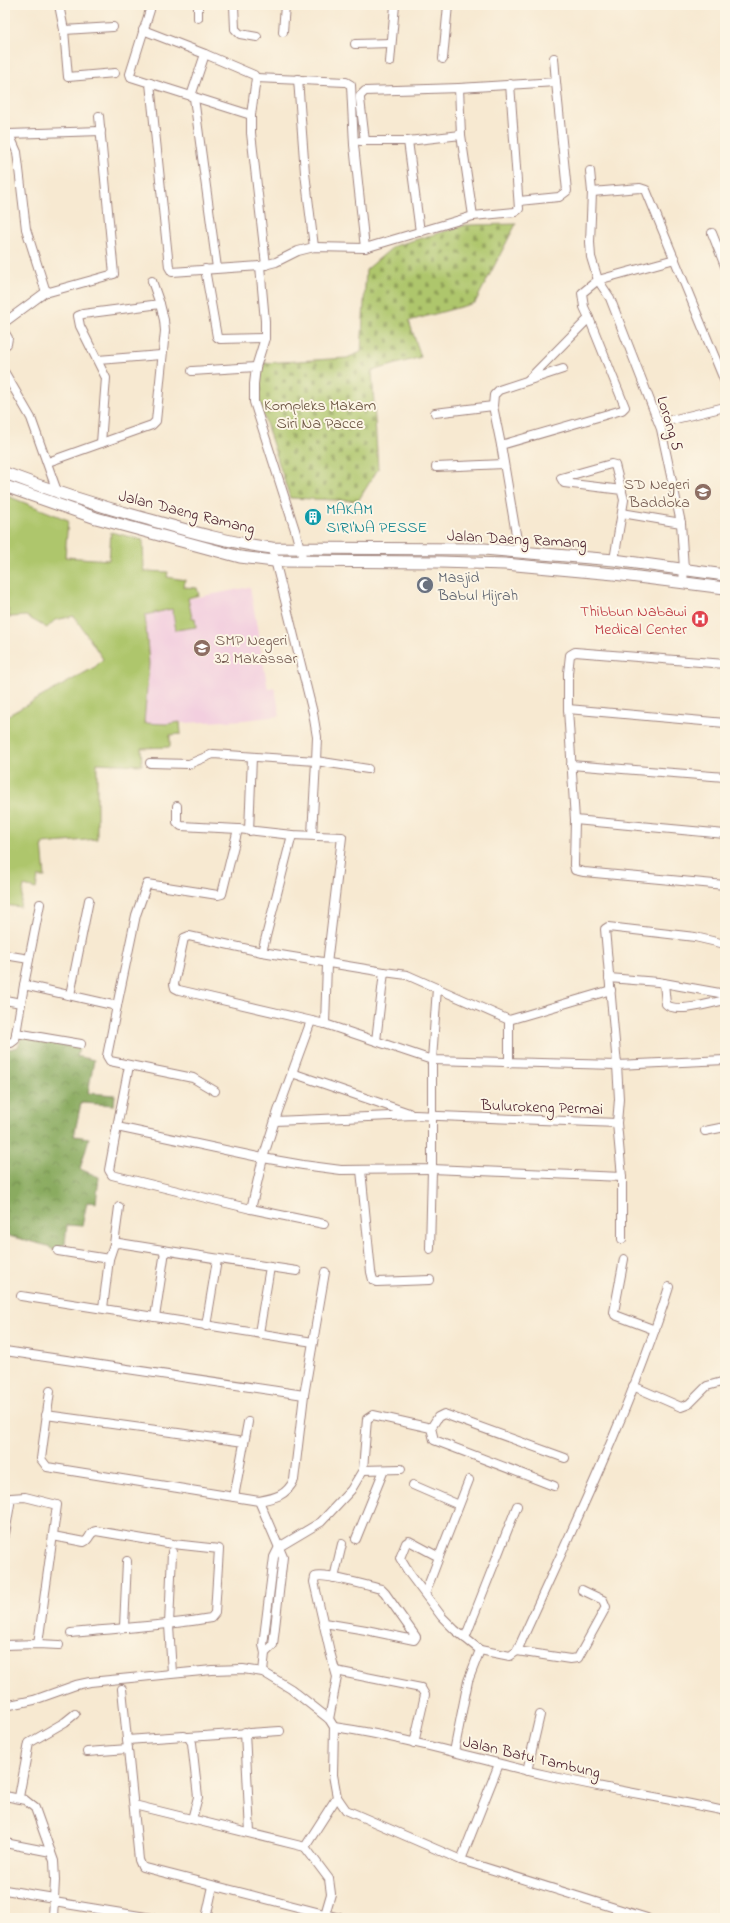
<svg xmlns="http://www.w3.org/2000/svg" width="730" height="1923" viewBox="0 0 730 1923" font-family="'Indie Flower',sans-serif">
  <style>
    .built { fill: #f3cfdf }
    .grass { fill: #aec66c; stroke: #7c724c }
    .forest { fill: url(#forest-crowns); stroke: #6a6546 }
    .cemetery { fill: url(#cemetery-stones); stroke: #7c724c }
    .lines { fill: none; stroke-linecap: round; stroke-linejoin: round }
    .minor-casing { stroke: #a0847e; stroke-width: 10 }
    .secondary-casing { stroke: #a0847e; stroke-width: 13 }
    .minor { stroke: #fff; stroke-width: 8 }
    .secondary { stroke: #fff; stroke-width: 11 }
    .labels { text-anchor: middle; stroke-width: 4; stroke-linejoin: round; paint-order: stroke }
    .park-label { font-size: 16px; fill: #68513e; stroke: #fcf5e5 }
    .street-label { font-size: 16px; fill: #4a1f2b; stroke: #fcf5e5 }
    .education-label { font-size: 16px; fill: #785e54; stroke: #fcf5e5; text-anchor: end }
    .culture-label { font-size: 16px; fill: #0d838f; stroke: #fcf5e5; text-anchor: start }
    .worship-label { font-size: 16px; fill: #5b616d; stroke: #fcf5e5; text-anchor: start }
    .health-label { font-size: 16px; fill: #be3a42; stroke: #fcf5e5; text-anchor: end }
  </style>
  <defs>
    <pattern id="forest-crowns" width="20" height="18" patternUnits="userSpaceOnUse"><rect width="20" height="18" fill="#8aab60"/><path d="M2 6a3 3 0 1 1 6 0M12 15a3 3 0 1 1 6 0" fill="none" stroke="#738b4f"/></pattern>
    <pattern id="cemetery-stones" width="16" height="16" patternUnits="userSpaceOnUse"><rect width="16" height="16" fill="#aec66c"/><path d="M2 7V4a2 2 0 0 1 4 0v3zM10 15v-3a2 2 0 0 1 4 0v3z" fill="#90a059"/></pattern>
  </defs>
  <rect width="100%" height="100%" fill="#fcf5e5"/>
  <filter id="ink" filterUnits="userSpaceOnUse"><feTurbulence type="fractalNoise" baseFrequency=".025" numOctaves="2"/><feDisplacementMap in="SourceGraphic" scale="8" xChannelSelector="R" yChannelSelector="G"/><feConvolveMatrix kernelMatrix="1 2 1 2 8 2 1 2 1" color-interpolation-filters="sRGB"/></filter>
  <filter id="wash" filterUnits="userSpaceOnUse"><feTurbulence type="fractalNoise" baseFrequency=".012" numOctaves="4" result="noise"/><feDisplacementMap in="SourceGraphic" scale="16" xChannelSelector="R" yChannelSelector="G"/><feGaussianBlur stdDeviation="0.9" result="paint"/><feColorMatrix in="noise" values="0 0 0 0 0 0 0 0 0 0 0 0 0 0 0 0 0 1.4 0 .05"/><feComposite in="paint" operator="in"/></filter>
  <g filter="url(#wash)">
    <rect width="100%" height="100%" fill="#f7e9d1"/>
    <!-- built -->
    <polygon class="built" points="250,587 268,689 275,688 280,716 244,720 143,725 142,608"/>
    <!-- grass -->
    <polygon class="grass" points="5,495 68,520 65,557 109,560 111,532 143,540 144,571 168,572 167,577 185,580 184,587 197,588 199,595 188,598 192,618 195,618 196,627 176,630 172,609 145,615 149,664 144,723 166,724 180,722 181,734 170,735 170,747 141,748 142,765 97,763 97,839 42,844 45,877 38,877 36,889 24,886 20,907 5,905 5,717 95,667 103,659 74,616 55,620 47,628 26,616 9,617 9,610 5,610"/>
    <!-- forest -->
    <polygon class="forest" points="22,1035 80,1044 77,1056 94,1060 88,1093 115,1095 114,1105 81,1103 74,1136 89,1138 80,1169 99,1177 96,1203 87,1202 82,1226 67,1225 65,1244 54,1251 48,1246 5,1235 5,1055 9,1049 18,1047"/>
    <!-- cemetery -->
    <polygon class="cemetery" points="516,224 475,303 409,321 421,357 372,371 378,469 358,501 290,498 257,395 264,363 347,358 361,352 366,270 394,246 466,225"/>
  </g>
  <g filter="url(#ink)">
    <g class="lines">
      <defs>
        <g id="minor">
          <polyline points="59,5 64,30 68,77 115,73"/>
          <polyline points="198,5 198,18"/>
          <polyline points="234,5 235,29 240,34 257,37"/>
          <polyline points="150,10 130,74 131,77 251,115 251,133 266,265"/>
          <polyline points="64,30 113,27"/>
          <polyline points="143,30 205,54 254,75 256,78 251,115"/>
          <polyline points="283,32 285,5"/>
          <polyline points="355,44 391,43"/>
          <polyline points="443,59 448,5"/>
          <polyline points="390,62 395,5"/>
          <polyline points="256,78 346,82 351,85 354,145 365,248"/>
          <polyline points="298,79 305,173 314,247"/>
          <polyline points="150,83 169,267 172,272 260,266 276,262 298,251 314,247 365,248 473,216 461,135 459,88 365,91 360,96 360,99 365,141"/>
          <polyline points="459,88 556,82 554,58"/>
          <polyline points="191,96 205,54"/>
          <polyline points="194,98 217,268"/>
          <polyline points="5,133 9,134 17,152 26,229 45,289 49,292 114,274 99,116"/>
          <polyline points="9,134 101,131"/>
          <polyline points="360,141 408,141 420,232"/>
          <polyline points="408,141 461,135"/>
          <polyline points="590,171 592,192 590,242 591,257 598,280 610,298 661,429 681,523 684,569 683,583"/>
          <polyline points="592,192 640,188 646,190 725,382"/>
          <polyline points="519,201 559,197 567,191 556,82"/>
          <polyline points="473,216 515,212 519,209 510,84"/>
          <polyline points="712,233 725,266"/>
          <polyline points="260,266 265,321 265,338 256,367 254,384 254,402 295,530 303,560"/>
          <polyline points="205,269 217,337 220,339 265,338"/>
          <polyline points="589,318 584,307 582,293 598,280 675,259"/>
          <polyline points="5,322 47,291"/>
          <polyline points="5,333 8,338 7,344 5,345"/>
          <polyline points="98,360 161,355"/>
          <polyline points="192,371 256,367"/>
          <polyline points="5,373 31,418 58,494"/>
          <polyline points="435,413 493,406"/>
          <polyline points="659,423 725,407"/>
          <polyline points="101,443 106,378 80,326 78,316 83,314 160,304 152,281"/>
          <polyline points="501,445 622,410 625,407 589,318 528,380"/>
          <polyline points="48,462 152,425 156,421 165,331 164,320 160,304"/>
          <polyline points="436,467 504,464"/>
          <polyline points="622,513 681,523"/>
          <polyline points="519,552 501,445 493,406 494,395 499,390 563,369"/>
          <polyline points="274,556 313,713 317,737 316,761 368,769"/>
          <polyline points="614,560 624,500 615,465 611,464 561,478 564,483 622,490"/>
          <polyline points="725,664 575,652 570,655 568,673 568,709 575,820 574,865 575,870 584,872 725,885"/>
          <polyline points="568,709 725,723"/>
          <polyline points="150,763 189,764 213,754 316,761 312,835"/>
          <polyline points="571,765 725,777"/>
          <polyline points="177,806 177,822 181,826 238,829"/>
          <polyline points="575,820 725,834"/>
          <polyline points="249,831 252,757"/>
          <polyline points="40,904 24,985 117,1006 136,915 147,884 218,895 222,894 238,829 292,835 342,837 327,964 325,1024 432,1060 617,1065 605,929 608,927 695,937 725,944"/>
          <polyline points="262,952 292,835"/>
          <polyline points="5,955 29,959"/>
          <polyline points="609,978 658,982 725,994"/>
          <path d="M664,983L666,1004C675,1014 712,1003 725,1000"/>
          <polyline points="70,995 89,900"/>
          <polyline points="5,1000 21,1003"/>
          <polyline points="117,1006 107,1056 110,1061 193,1078 215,1091"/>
          <polyline points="509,1020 509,1063"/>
          <polyline points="311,1021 278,1111 263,1158 303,1165 341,1170 432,1169 432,1060 437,988"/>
          <polyline points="325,1024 179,990 175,988 174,984 184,938 189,936 262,952 384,972"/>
          <polyline points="16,1033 81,1044"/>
          <polyline points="376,1041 384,972 407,975 509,1020 611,990"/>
          <polyline points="5,1042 11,1043 15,1040 24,985"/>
          <polyline points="129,1066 117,1127 263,1158 251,1209 324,1224"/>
          <polyline points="292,1073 409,1113"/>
          <polyline points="275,1121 414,1115 617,1123 619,1099 617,1065 725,1060"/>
          <polyline points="117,1127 109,1170 112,1175 251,1209"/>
          <polyline points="705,1131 725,1127"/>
          <polyline points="361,1170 371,1272 373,1280 377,1282 430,1280"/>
          <polyline points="622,1177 622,1239"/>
          <polyline points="114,1244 119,1207"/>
          <polyline points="430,1249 432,1169 622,1177 617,1123"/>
          <polyline points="58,1251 109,1259"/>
          <polyline points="624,1259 614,1312 615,1315 655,1330"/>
          <polyline points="270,1267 297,1271"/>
          <polyline points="21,1296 313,1342"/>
          <polyline points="103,1308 109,1259 114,1244 119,1243 270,1267 259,1333"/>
          <polyline points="155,1317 165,1251"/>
          <polyline points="206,1326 217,1260"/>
          <polyline points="5,1351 304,1395"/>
          <polyline points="633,1386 681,1407 689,1404 707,1386 725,1381"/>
          <polyline points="50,1391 41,1459 47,1467 259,1501 283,1557 273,1645 265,1653"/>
          <polyline points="46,1415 244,1442"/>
          <polyline points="363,1470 401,1469"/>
          <polyline points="413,1485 459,1505"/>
          <polyline points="554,1486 434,1440 431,1428 438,1417 444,1414 565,1458"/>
          <polyline points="234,1497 248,1422"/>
          <path d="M259,1501C275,1498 286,1496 294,1480L304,1395L325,1272"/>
          <polyline points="5,1534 11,1498 25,1497 57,1505 38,1644"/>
          <path d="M53,1536L84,1542C90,1540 89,1532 96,1531L173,1544L219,1549L215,1613L211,1618C165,1626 118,1628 71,1633"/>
          <polyline points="356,1539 384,1470"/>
          <polyline points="439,1557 469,1480"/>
          <polyline points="334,1578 342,1544"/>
          <polyline points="425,1594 439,1557 409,1541 406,1543 400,1558 409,1573 442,1617 455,1630 480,1650 468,1681 454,1752"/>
          <path d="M324,1623L366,1630L414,1640L416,1637L385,1593L381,1589C369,1586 324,1573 315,1577L314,1582L330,1652L337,1677L329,1719"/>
          <polyline points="124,1627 127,1561"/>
          <polyline points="465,1638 517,1506"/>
          <polyline points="5,1645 38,1644 59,1645"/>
          <path d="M480,1650L510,1656L517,1651C571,1531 630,1412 669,1287"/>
          <polyline points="517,1651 570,1659 578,1658 606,1607 603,1600 582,1590"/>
          <polyline points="336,1671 421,1688 425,1695 414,1743"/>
          <polyline points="263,1672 265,1653 263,1645 274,1557 279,1547 321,1522 351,1490 363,1470 367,1419 373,1415 431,1428"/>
          <polyline points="172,1673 169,1625 172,1552"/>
          <polyline points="122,1689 139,1860 142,1867 340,1918"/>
          <polyline points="5,1706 34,1700 76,1685 90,1682 212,1670 243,1669 263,1672 291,1689 329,1719 334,1727 333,1775 337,1797 346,1810 461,1860 647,1918"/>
          <path d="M334,1727C406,1737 476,1759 546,1775C605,1789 666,1798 725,1811"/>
          <polyline points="245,1732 250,1833"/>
          <polyline points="188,1737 280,1731"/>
          <polyline points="127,1740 184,1736 189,1738 192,1743 198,1797 192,1819"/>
          <polyline points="87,1752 128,1749"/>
          <polyline points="527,1771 540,1715"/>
          <polyline points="5,1796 25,1800 35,1808 54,1861 55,1880 53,1918"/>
          <polyline points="19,1797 29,1743 65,1722 75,1714"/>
          <polyline points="134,1805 305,1847"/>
          <polyline points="5,1843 51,1852"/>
          <polyline points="461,1860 499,1764"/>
          <polyline points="5,1890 54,1898"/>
          <polyline points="54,1902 152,1918"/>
          <polyline points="206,1918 213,1886"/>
          <polyline points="324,1918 331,1894 329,1879 305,1847 337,1797"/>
        </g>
        <g id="secondary">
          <path d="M5,473C52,491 99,506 147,519C189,531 230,543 272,548L484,549L614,560L725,575"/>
          <polyline points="5,486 96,518 240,557 274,561 440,562 505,564 614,574 725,588"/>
        </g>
      </defs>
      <!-- minor casing -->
      <use href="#minor" class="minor-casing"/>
      <!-- secondary casing -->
      <use href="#secondary" class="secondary-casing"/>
      <!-- minor -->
      <use href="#minor" class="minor"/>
      <!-- secondary -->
      <use href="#secondary" class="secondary"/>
    </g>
  </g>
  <!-- icons -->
  <defs>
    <symbol id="school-disc" viewBox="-11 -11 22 22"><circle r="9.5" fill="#8d6e63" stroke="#fcf5e5"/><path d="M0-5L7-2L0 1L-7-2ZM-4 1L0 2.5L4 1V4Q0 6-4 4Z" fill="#fff"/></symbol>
    <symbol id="building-disc" viewBox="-11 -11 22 22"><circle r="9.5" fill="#0f9aa8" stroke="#fcf5e5"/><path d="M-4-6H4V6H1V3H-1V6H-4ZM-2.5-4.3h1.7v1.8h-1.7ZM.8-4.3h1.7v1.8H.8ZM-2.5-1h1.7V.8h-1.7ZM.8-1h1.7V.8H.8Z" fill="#fff"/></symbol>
    <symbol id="mosque-disc" viewBox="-11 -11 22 22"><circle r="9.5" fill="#6b7280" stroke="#fcf5e5"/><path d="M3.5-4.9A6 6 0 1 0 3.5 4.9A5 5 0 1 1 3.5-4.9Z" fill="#fff"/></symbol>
    <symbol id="hospital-disc" viewBox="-11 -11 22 22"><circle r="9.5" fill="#e0444e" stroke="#fcf5e5"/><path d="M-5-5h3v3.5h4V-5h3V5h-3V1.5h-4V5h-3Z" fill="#fff"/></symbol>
  </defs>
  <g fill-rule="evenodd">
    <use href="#school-disc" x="693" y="482" width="20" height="20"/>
    <use href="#building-disc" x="303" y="507" width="20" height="20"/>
    <use href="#mosque-disc" x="415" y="575" width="20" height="20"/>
    <use href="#hospital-disc" x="690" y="609" width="20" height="20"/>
    <use href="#school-disc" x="192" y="638" width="20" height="20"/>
  </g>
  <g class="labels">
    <!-- park labels -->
    <g class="park-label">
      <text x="320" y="410">Kompleks Makam<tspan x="320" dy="18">Siri Na Pacce</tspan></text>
    </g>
    <!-- street labels -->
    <g class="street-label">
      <text transform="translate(671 423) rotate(73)" y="6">Lorong 5</text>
      <text transform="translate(187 511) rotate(14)" y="6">Jalan Daeng Ramang</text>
      <text transform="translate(517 538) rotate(3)" y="6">Jalan Daeng Ramang</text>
      <text transform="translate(542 1106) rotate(2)" y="6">Bulurokeng Permai</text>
      <text transform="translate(532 1756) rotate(13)" y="6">Jalan Batu Tambung</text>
    </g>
    <!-- education labels -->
    <g class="education-label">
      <text x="690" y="489">SD Negeri<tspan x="690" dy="18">Baddoka</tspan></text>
      <text x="215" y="645" text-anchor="start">SMP Negeri<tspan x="215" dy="18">32 Makassar</tspan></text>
    </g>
    <!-- culture labels -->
    <g class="culture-label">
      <text x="326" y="514">MAKAM<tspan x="326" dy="18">SIRI'NA PESSE</tspan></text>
    </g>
    <!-- worship labels -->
    <g class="worship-label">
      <text x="438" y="582">Masjid<tspan x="438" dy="18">Babul Hijrah</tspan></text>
    </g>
    <!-- health labels -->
    <g class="health-label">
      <text x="687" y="616">Thibbun Nabawi<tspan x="687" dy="18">Medical Center</tspan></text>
    </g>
  </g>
  <!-- margin -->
  <rect width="730" height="1923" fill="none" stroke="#fcf5e5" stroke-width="20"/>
</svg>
